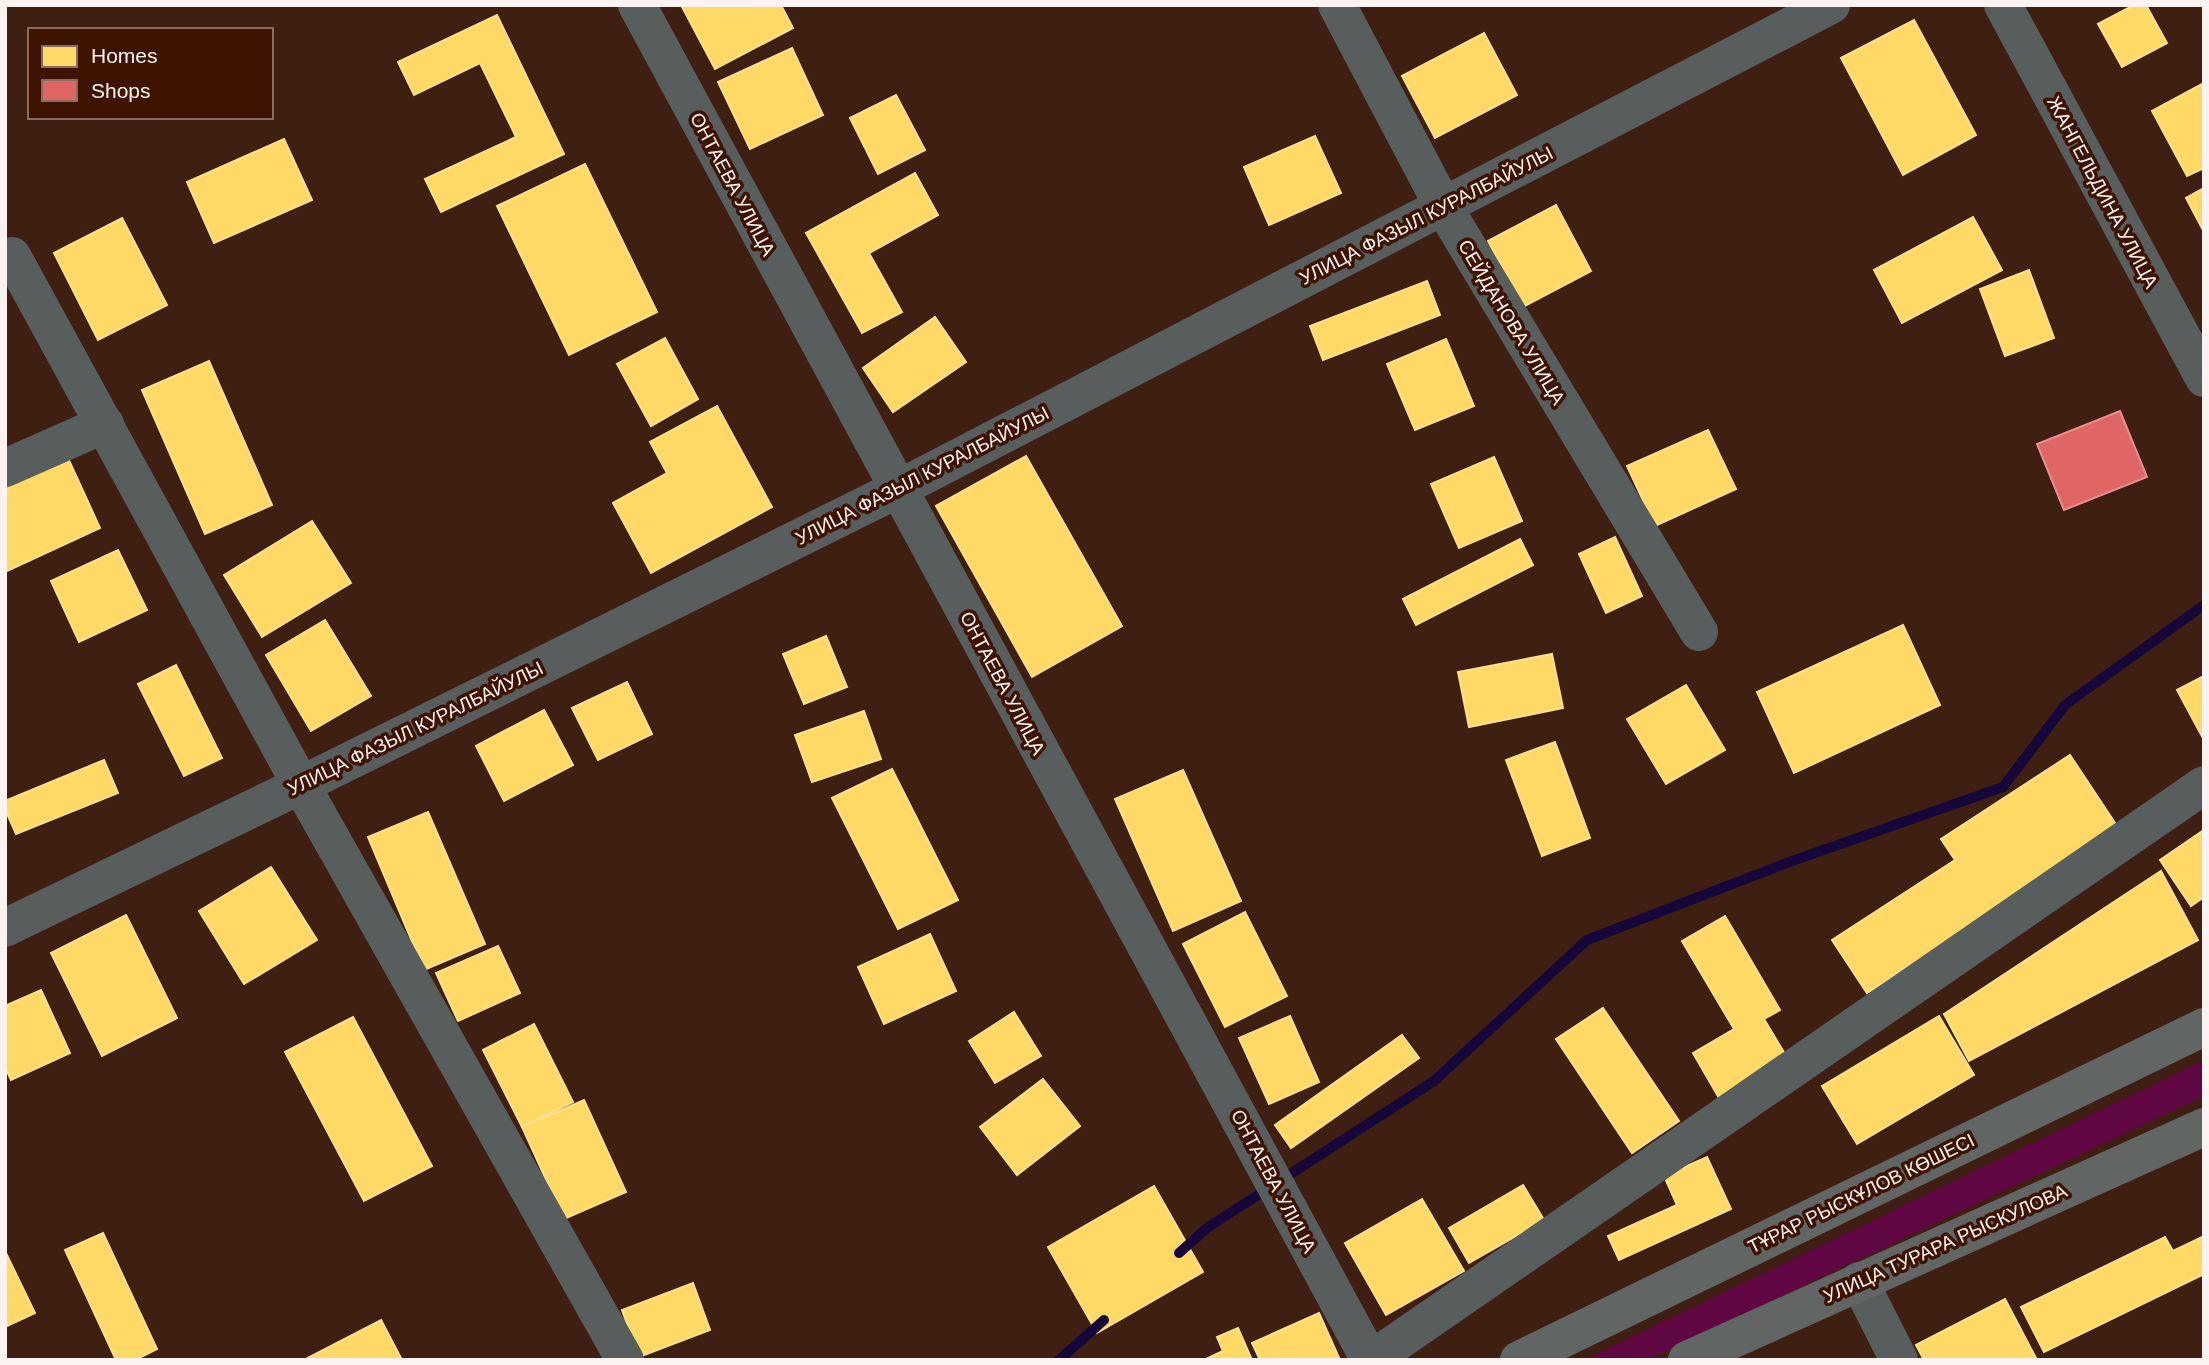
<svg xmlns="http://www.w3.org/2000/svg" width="2209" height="1365" viewBox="0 0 2209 1365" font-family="Arial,sans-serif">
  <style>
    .green { fill: #600643 }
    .homes { fill: #ffd966; stroke: #fee18f; stroke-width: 2 }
    .shops { fill: #e06666; stroke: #e8908f; stroke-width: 2 }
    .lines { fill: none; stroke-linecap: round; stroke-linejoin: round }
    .stream { stroke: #16073a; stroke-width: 10 }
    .street { stroke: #585d5e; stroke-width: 38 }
    .primary { stroke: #616564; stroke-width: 38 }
    .labels { text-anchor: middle; stroke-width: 7; stroke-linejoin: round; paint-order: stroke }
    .street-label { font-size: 19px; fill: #faf3f0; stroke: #3f1301 }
  </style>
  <rect width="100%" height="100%" fill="#3e1f12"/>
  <!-- green -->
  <polygon class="green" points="2204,1060 2204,1096 1647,1360 1584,1360"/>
  <!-- homes -->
  <g class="homes">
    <polygon points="681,5 781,5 793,28 715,69"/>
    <polygon points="2134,5 2146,5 2167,43 2122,67 2098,24"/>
    <polygon points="497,15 564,154 441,212 425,179 516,137 480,63 414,95 398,62"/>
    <polygon points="1914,20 1976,135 1903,175 1841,58"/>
    <polygon points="1484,33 1517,95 1435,138 1402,76"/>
    <polygon points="792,48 823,115 750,149 718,82"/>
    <polygon points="2204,83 2204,168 2187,176 2152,111"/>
    <polygon points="896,95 925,150 878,174 850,118"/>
    <polygon points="1315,136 1341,193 1269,225 1244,167"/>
    <polygon points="284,139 312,200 214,243 187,182"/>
    <polygon points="585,164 657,312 569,355 497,206"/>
    <polygon points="915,173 938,215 869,253 902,312 862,333 806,233"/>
    <polygon points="2204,188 2204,232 2186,198"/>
    <polygon points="1556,205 1591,271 1523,307 1488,241"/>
    <polygon points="1973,217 2002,270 1902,323 1874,270"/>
    <polygon points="122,218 167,305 98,340 54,253"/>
    <polygon points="2029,270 2054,338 2005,356 1980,289"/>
    <polygon points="1427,281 1440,315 1323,360 1310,326"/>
    <polygon points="935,317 966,362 893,412 863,368"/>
    <polygon points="665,338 698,399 651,426 617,364"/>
    <polygon points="1446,339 1474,406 1415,430 1387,364"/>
    <polygon points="209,361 272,505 205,534 142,390"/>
    <polygon points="717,406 772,507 651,573 613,503 667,473 650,442"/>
    <polygon points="1708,430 1736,489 1655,526 1627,466"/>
    <polygon points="67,456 100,528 5,572 5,484"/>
    <polygon points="1026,456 1122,626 1032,677 936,506"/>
    <polygon points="1494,457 1522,521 1459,548 1431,484"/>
    <polygon points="312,521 351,583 262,637 224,575"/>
    <polygon points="1615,537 1642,596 1606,613 1579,554"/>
    <polygon points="1520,539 1533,565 1416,625 1403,599"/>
    <polygon points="118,550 147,610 79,642 51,581"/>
    <polygon points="325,620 371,696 311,731 266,655"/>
    <polygon points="1903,625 1940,705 1794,773 1757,692"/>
    <polygon points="826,636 847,687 804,704 783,654"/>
    <polygon points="1552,654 1563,708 1469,727 1458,672"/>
    <polygon points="176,665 222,758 184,776 138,684"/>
    <polygon points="2204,676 2204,740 2177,690"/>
    <polygon points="627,682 652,734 598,760 572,708"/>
    <polygon points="1686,685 1725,750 1666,784 1627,719"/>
    <polygon points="544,710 573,765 504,801 476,746"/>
    <polygon points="864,711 881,759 812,782 795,735"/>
    <polygon points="1555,742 1590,838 1542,856 1506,760"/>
    <polygon points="2070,755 2119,829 1867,993 1832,940 1955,860 1941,839"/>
    <polygon points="104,760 118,793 16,834 5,809 5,801"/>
    <polygon points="892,769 958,900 898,929 832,798"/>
    <polygon points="1183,770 1241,901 1173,931 1115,799"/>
    <polygon points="428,812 485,944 424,970 368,837"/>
    <polygon points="2204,830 2204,897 2191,906 2160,860"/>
    <polygon points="271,867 317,940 244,984 199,911"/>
    <polygon points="2161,871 2198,940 1969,1061 1944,1014"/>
    <polygon points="1245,912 1287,996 1225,1027 1183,944"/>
    <polygon points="126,915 177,1018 102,1056 51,953"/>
    <polygon points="1725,916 1780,1010 1764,1019 1788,1059 1719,1098 1693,1053 1734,1029 1682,941"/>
    <polygon points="930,934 956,991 884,1024 858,967"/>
    <polygon points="498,946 520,993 458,1021 436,973"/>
    <polygon points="41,990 70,1053 11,1080 5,1067 5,1006"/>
    <polygon points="1603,1008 1679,1121 1632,1153 1556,1039"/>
    <polygon points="1014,1012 1041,1056 995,1083 969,1041"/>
    <polygon points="1290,1016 1319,1082 1269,1104 1239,1038"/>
    <polygon points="1939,1016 1974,1075 1857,1144 1822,1086"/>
    <polygon points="353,1017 432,1166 364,1201 285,1052"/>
    <polygon points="534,1024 573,1102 522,1127 483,1050"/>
    <polygon points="1402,1035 1419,1058 1291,1148 1275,1125"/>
    <polygon points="1043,1079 1080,1126 1017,1175 980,1127"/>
    <polygon points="584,1100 626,1192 564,1219 522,1127"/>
    <polygon points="1707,1157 1731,1209 1619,1260 1608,1236 1677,1205 1664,1176"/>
    <polygon points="1523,1185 1544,1220 1469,1263 1449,1228"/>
    <polygon points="1154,1186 1203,1272 1097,1333 1048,1247"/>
    <polygon points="1422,1199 1464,1271 1386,1315 1345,1243"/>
    <polygon points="103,1233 157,1349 135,1360 116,1360 65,1250"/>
    <polygon points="2204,1236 2204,1274 2044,1352 2021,1307 2165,1237 2173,1251"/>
    <polygon points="5,1251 35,1313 5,1327"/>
    <polygon points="693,1283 710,1330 639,1357 622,1310"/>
    <polygon points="2005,1299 2037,1360 1924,1360 1916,1345"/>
    <polygon points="1319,1313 1340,1360 1260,1360 1252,1343"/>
    <polygon points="381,1320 402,1360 304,1360"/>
    <polygon points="1238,1328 1252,1360 1204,1360 1223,1351 1217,1337"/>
  </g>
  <!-- shops -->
  <polygon class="shops" points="2120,411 2147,477 2064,510 2037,444"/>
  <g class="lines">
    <!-- stream -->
    <g class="stream">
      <polyline points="1179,1253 1207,1228 1434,1081 1587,940 1792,861 2003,787 2065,705 2204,605"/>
      <polyline points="1059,1360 1104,1320"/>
    </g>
    <!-- street -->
    <g class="street">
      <polyline points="637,5 1370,1360"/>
      <polyline points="1337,5 1443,206 1699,632"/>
      <polyline points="2003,5 2204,378"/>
      <polyline points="5,259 12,256 301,785 625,1360"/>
      <polyline points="5,468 105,424"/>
      <polyline points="5,928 301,785 898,489 1831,5"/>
      <polyline points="1859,1281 1899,1360"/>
      <polyline points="1371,1360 2204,785"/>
    </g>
    <!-- primary -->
    <g class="primary">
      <polyline points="1519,1360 2204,1027"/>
      <polyline points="1687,1360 2204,1127"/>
    </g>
  </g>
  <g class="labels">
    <!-- street labels -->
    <g class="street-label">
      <text transform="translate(733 184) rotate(62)" y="7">ОНТАЕВА УЛИЦА</text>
      <text transform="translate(2103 192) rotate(62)" y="7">ЖАНГЕЛЬДИНА УЛИЦА</text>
      <text transform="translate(1426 215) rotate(-27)" y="7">УЛИЦА ФАЗЫЛ КУРАЛБАЙУЛЫ</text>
      <text transform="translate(1512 322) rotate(59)" y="7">СЕЙДАНОВА УЛИЦА</text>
      <text transform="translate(922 475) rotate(-27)" y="7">УЛИЦА ФАЗЫЛ КУРАЛБАЙУЛЫ</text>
      <text transform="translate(1003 683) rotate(62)" y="7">ОНТАЕВА УЛИЦА</text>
      <text transform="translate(415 728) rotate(-26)" y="7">УЛИЦА ФАЗЫЛ КУРАЛБАЙУЛЫ</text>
      <text transform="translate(1274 1181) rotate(62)" y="7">ОНТАЕВА УЛИЦА</text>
      <text transform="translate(1861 1193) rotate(-26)" y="7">ТҰРАР РЫСКҰЛОВ КӨШЕСІ</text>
      <text transform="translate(1945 1243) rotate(-24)" y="7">УЛИЦА ТУРАРА РЫСКУЛОВА</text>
    </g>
  </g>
  <!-- border -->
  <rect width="2209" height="1365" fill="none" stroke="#faf3f0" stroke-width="14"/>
  <!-- legend -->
  <rect x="28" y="28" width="245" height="91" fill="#3f1301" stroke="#8a6d61" stroke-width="2"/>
  <rect x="42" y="46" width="35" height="21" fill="#ffd966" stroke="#8a6d61" stroke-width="2"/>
  <text x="91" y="63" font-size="21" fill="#faf3f0">Homes</text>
  <rect x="42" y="80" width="35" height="21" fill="#e06666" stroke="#8a6d61" stroke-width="2"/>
  <text x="91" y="98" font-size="21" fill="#faf3f0">Shops</text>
</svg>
